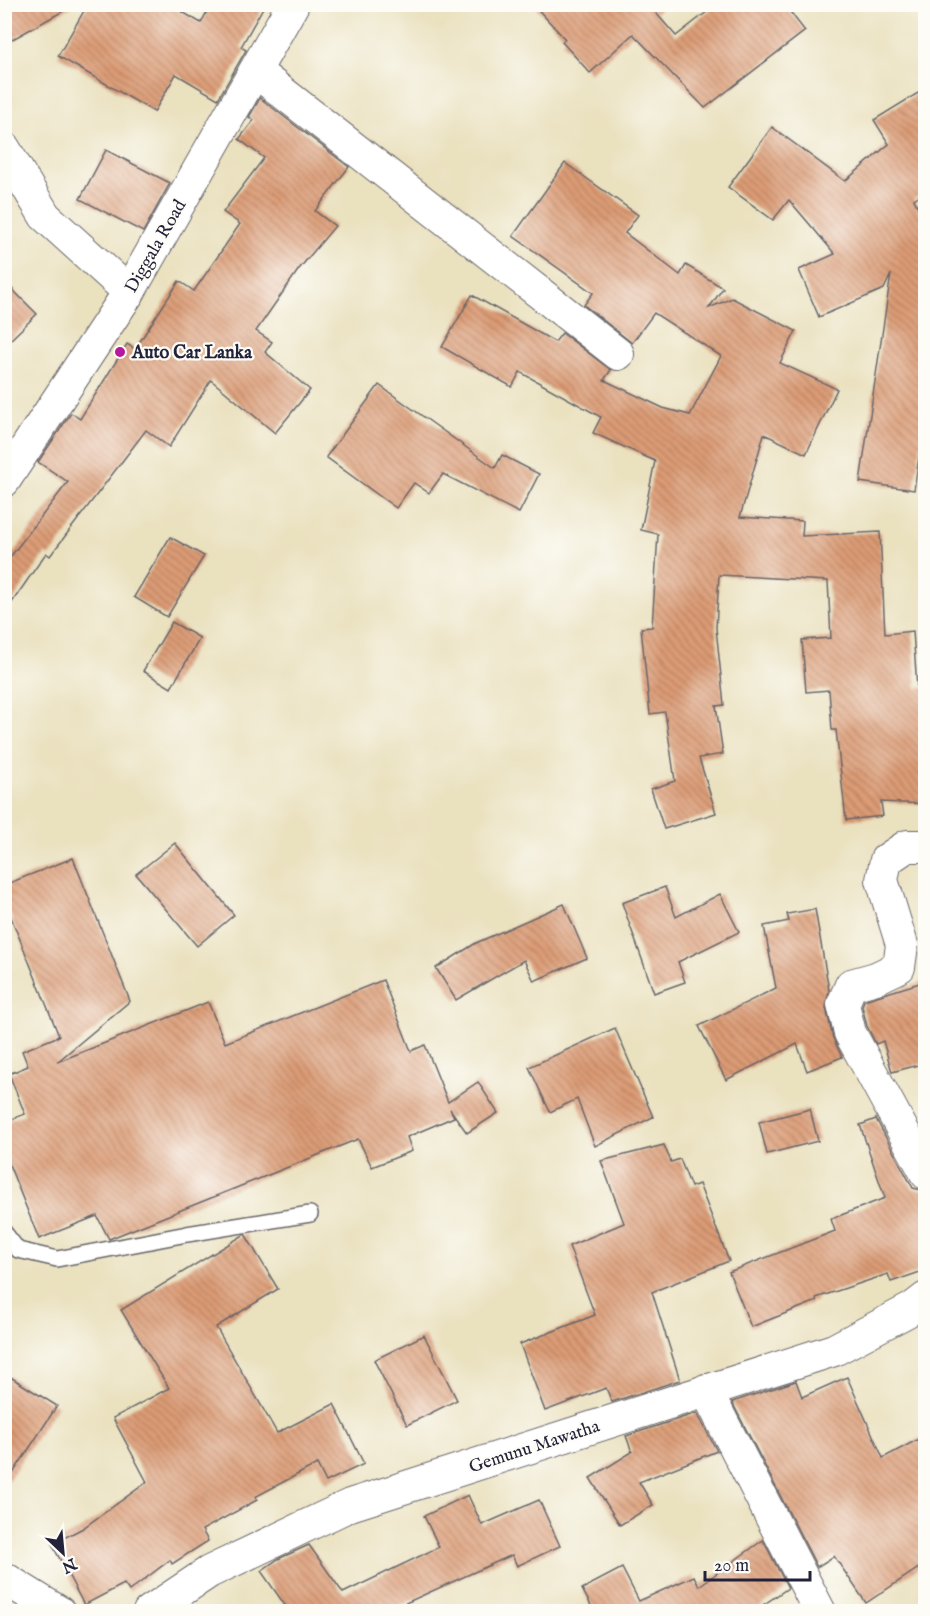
<svg xmlns="http://www.w3.org/2000/svg" width="930" height="1616" viewBox="0 0 930 1616" font-family="'IM FELL English',serif">
  <style>
    .building { fill: url(#building-back-hatch) }
    .lines { fill: none; stroke-linecap: round; stroke-linejoin: round }
    .service-casing { stroke: #686569; stroke-width: 18 }
    .minor-casing { stroke: #686569; stroke-width: 34 }
    .service { stroke: #fff; stroke-width: 15 }
    .minor { stroke: #fff; stroke-width: 32 }
    .poi-dot { fill: #b5179e; stroke: #fdfcf7; stroke-width: 2 }
    .labels { text-anchor: middle; stroke-width: 4.5; stroke-linejoin: round; paint-order: stroke }
    .street-label { font-size: 18px; fill: #22223b; stroke: #fdfcf7 }
    .poi-label { font-size: 18px; font-weight: bold; fill: #22223b; stroke: #fdfcf7; text-anchor: start }
  </style>
  <defs>
    <pattern id="building-back-hatch" width="6" height="6" patternUnits="userSpaceOnUse" patternTransform="scale(1.5)"><rect width="6" height="6" fill="#dc9b75"/><path d="M-1 5l2 2M0 0l6 6M5-1l2 2" fill="none" stroke="#b27e61"/></pattern>
  </defs>
  <rect width="100%" height="100%" fill="#fdfcf7"/>
  <filter id="ink" filterUnits="userSpaceOnUse"><feTurbulence type="fractalNoise" baseFrequency=".0167" numOctaves="2"/><feDisplacementMap in="SourceGraphic" scale="12" xChannelSelector="R" yChannelSelector="G"/><feConvolveMatrix kernelMatrix="1 2 1 2 8 2 1 2 1" color-interpolation-filters="sRGB"/></filter>
  <filter id="wash" filterUnits="userSpaceOnUse"><feTurbulence type="fractalNoise" baseFrequency=".008" numOctaves="4" result="noise"/><feDisplacementMap in="SourceGraphic" scale="24" xChannelSelector="R" yChannelSelector="G"/><feGaussianBlur stdDeviation="1.35" result="paint"/><feColorMatrix in="noise" values="0 0 0 0 0 0 0 0 0 0 0 0 0 0 0 0 0 1.4 0 .05"/><feComposite in="paint" operator="in"/></filter>
  <g filter="url(#wash)">
    <rect width="100%" height="100%" fill="#eae1bf"/>
    <g id="blocks">
      <!-- building -->
      <g class="building">
        <polygon points="4,4 76,4 4,44"/>
        <polygon points="88,4 169,4 201,23 211,4 265,4 241,47 246,50 218,99 176,74 154,112 58,56"/>
        <polygon points="533,4 666,4 656,13 676,36 717,4 784,4 805,31 705,108 633,34 590,73 562,42 565,39"/>
        <polygon points="926,88 926,191 914,199 926,225 926,412 914,490 860,482 891,274 884,289 819,317 799,270 835,254 789,200 773,220 728,187 772,127 845,181 889,144 874,120"/>
        <polygon points="260,98 349,167 315,211 335,226 299,269 256,331 272,342 265,352 310,390 275,433 211,380 169,447 146,430 50,556 46,553 4,614 4,565 68,482 38,462 71,413 80,419 127,344 135,349 179,281 194,291 240,224 223,212 264,158 239,139 254,120 249,117"/>
        <polygon points="106,150 170,183 143,232 80,199"/>
        <polygon points="565,163 638,215 625,233 680,275 686,265 723,288 709,308 732,298 796,331 780,363 837,389 806,454 764,434 740,517 803,521 802,536 880,532 885,634 913,631 917,688 926,688 926,804 881,802 883,816 846,820 836,730 832,730 829,690 806,692 802,640 831,638 828,581 719,575 716,628 724,705 716,706 723,754 699,758 716,813 664,829 651,789 675,781 665,712 650,714 641,628 652,627 658,534 641,530 655,461 593,433 601,417 520,372 512,387 442,347 472,295 555,342 562,333 611,370 604,380 663,408 690,415 721,356 654,313 632,343 584,305 593,293 513,236"/>
        <polygon points="4,281 37,314 4,346"/>
        <polygon points="379,385 495,468 502,455 539,474 519,513 443,474 429,493 414,483 396,508 326,457"/>
        <polygon points="170,537 204,556 167,617 134,597"/>
        <polygon points="172,622 200,638 171,688 143,671"/>
        <polygon points="175,843 234,915 197,946 136,874"/>
        <polygon points="73,858 130,1001 57,1062 208,1002 225,1043 383,980 411,1051 425,1045 448,1102 478,1082 498,1113 467,1133 450,1109 454,1117 407,1137 412,1151 372,1167 358,1139 109,1239 97,1216 39,1239 4,1152 4,1122 25,1114 9,1074 28,1066 22,1051 59,1036 4,900 4,885"/>
        <polygon points="665,887 676,917 720,894 739,932 678,962 685,982 654,993 622,903"/>
        <polygon points="564,904 587,958 534,981 524,960 456,1000 436,968 476,943"/>
        <polygon points="815,909 829,990 826,1008 833,1038 842,1057 807,1071 797,1044 726,1080 699,1026 776,988 764,926 789,921 787,914"/>
        <polygon points="926,981 926,1063 892,1072 883,1041 876,1044 867,1026 862,1006 864,1000"/>
        <polygon points="615,1028 653,1117 595,1146 577,1099 550,1112 529,1067"/>
        <polygon points="810,1109 818,1141 767,1154 759,1122"/>
        <polygon points="876,1119 913,1188 926,1191 926,1270 891,1282 888,1274 816,1298 817,1301 751,1327 729,1272 835,1231 831,1219 885,1198 860,1125"/>
        <polygon points="664,1145 671,1162 680,1159 691,1187 699,1184 729,1261 652,1292 680,1380 612,1402 606,1388 545,1411 520,1344 595,1315 569,1246 624,1223 601,1161"/>
        <polygon points="245,1234 278,1289 216,1327 277,1433 334,1404 364,1464 326,1482 317,1464 255,1497 257,1500 202,1530 208,1541 172,1564 170,1560 129,1591 124,1584 84,1605 52,1544 83,1528 147,1482 113,1418 169,1388 121,1310"/>
        <polygon points="424,1335 457,1400 407,1425 374,1360"/>
        <polygon points="4,1373 57,1406 4,1487"/>
        <polygon points="847,1377 883,1458 926,1435 926,1563 866,1603 834,1556 817,1567 732,1402 796,1381 802,1397"/>
        <polygon points="697,1413 717,1451 639,1482 653,1505 620,1525 590,1478 632,1452 626,1436"/>
        <polygon points="468,1495 482,1525 539,1500 560,1546 517,1566 512,1555 388,1611 289,1611 261,1571 278,1559 309,1545 343,1593 439,1547 424,1516"/>
        <polygon points="763,1540 788,1588 754,1611 594,1611 582,1589 622,1568 639,1601 694,1576 699,1586"/>
      </g>
    </g>
  </g>
  <g filter="url(#ink)">
    <use href="#blocks" fill-opacity="0" stroke="#686569" stroke-width="1.5"/>
    <g class="lines">
      <defs>
        <polyline id="service" points="4,1232 18,1250 57,1259 187,1234 310,1214"/>
        <g id="minor">
          <polyline points="255,71 618,354"/>
          <polyline points="4,148 45,216 129,292"/>
          <polyline points="4,481 129,292 293,4"/>
          <polyline points="926,846 907,846 886,860 882,880 902,945 899,967 876,978 851,985 843,1004 850,1033 926,1173"/>
          <polyline points="706,1390 820,1612"/>
          <polyline points="4,1578 59,1612"/>
          <polyline points="149,1612 209,1572 350,1505 834,1350 913,1308 926,1298"/>
        </g>
      </defs>
      <!-- service casing -->
      <use href="#service" class="service-casing"/>
      <!-- minor casing -->
      <use href="#minor" class="minor-casing"/>
      <!-- service -->
      <use href="#service" class="service"/>
      <!-- minor -->
      <use href="#minor" class="minor"/>
    </g>
  </g>
  <!-- markers -->
  <circle class="poi-dot" cx="120" cy="352" r="6"/>
  <g class="labels">
    <!-- street labels -->
    <g class="street-label">
      <text transform="translate(155 246) rotate(-60)" y="6">Diggala Road</text>
      <text transform="translate(534 1446) rotate(-18)" y="6">Gemunu Mawatha</text>
    </g>
    <!-- poi labels -->
    <g class="poi-label">
      <text x="132" y="358">Auto Car Lanka</text>
    </g>
  </g>
  <!-- margin -->
  <rect width="930" height="1616" fill="none" stroke="#fdfcf7" stroke-width="24"/>
  <!-- north arrow -->
  <g transform="translate(63 1553) rotate(154)" stroke="#fdfcf7" stroke-width="4.5" paint-order="stroke">
  <path d="M0-4.5L10 22L0 15L-10 22Z" fill="#22223b"/>
  <text y="-9" font-size="16" font-weight="bold" text-anchor="middle" fill="#22223b">N</text>
  </g>
  <!-- scale -->
  <path d="M705 1571v9h105v-9" fill="none" stroke="#22223b" stroke-width="3"/>
  <text x="714" y="1571" font-size="18" fill="#22223b" stroke="#fdfcf7" stroke-width="4.5" paint-order="stroke">20 m</text>
</svg>
